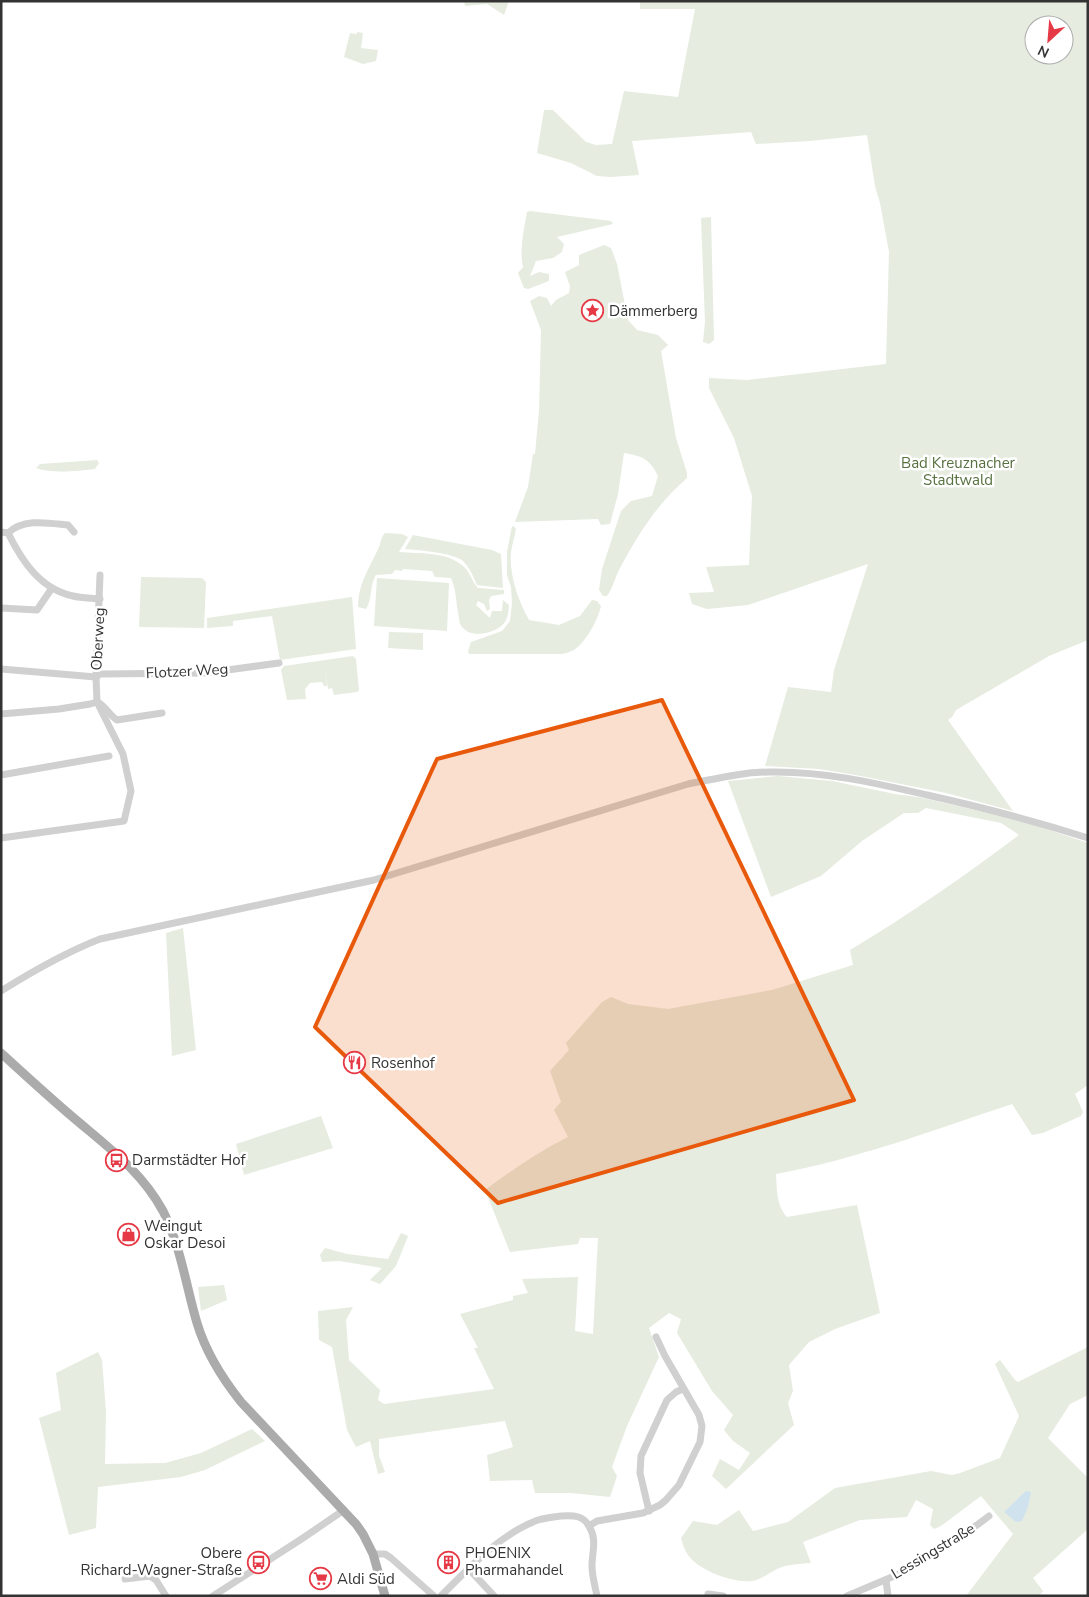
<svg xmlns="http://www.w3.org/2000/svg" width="1089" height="1597" viewBox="0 0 1089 1597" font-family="'Nunito Sans',sans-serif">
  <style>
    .green { fill: #e6ecdf; fill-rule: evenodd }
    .water { fill: #cfe2ee }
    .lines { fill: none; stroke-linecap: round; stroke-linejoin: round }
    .minor { stroke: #d0d0d0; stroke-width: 7 }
    .major { stroke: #ababab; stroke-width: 9 }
    .marked { fill: #e8590c; fill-opacity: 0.2; stroke: #e8590c; stroke-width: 4; stroke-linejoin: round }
    .labels { text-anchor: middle; stroke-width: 5; stroke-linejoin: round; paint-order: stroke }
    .poi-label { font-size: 15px; fill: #333; stroke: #fff; text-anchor: start }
    .park-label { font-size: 15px; fill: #56703f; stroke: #fff }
    .street-label { font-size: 15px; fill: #333; stroke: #fff }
  </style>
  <rect width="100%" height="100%" fill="#fff"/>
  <!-- green -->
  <g class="green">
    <polygon points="464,1 509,1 504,15 487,4 465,6"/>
    <path d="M640,1H1088V640L1049,656L956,710L952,717L948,720L1013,811L946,793L861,776L819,769L765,766L788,687L831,692L834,670L868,564L748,605L707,609L692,604L689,593L714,592L706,567L749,565L752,496L734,438L709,388V378L747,380L886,364L889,252L880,203L875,186L867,135L810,141L756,144L751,132L632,141L639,175L611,177L597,176L571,163L537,153L544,110H553L586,142L596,145L612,144L624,91L678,97L695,9H640ZM1034,25H1064V55H1034Z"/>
    <polygon points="357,32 363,33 361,48 378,50 376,61 363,64 344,57 350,33 357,34"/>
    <path d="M530,211L611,221L613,224L557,237L564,244L562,252L553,258L536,261L530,276L539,272L549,274V281L528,289L524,288L518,273L523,267C519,250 524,230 527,212Z"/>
    <polygon points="711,217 714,340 709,344 703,342 705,322 701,218"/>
    <path d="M604,245L611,248L617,264L628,320L637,330L658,335L668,345L661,351L676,438L687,473V478C657,504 639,533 620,568C615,577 613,588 607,596H603L599,590L602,569L621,511L631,501L652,496L658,476C650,459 642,456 624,453L618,494L610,524L601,525L598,519L515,522L528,487L533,454H535L539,411L541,330L530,301L539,296L547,298L551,306L556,300L569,293L570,286L565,272L579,265V255Z"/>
    <path d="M97,460L99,463L95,469C78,471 52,474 36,468L40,464Z"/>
    <path d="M512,526L516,528C515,536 512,544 511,552C509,575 518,600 529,620L559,625L580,616L592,600L597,601L601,606C598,620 586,642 574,650C570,652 566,653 562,654H469L468,651L471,642L502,631L510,621L512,603L511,587L507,575V552Z"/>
    <path d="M385,533L402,534L408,537L399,552C420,554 446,551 463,566C470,571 472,582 478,588L504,590V594L491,596L489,600L490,609L487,611L484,604L478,601L476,605L490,618L492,611H502L503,600L509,605C508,617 507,624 495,630C484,635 467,637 460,624C459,621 459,616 458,613C456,601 456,589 451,578L435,577L432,571L403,569L402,571L395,570L392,574L376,575C369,586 373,598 366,609L358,607C358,584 370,567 379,547C381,542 381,537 385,533Z"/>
    <path d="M413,535L492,550L501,554L503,588L477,585C473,576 470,568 463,561C454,553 418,550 405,549Z"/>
    <polygon points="141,577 202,578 206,582 204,628 139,627"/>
    <polygon points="377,578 449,583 447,631 374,626"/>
    <polygon points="352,597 356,649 280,660 272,616 233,621 233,626 207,628 207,618"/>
    <polygon points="389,632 423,633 423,650 388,648"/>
    <polygon points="353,656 356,659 359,690 357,692 334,695 332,688 328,689 324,664 327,686 324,686 322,682 310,683 305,689 306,699 287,700 281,670 284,666"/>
    <path d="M778,776L832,781L895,794L918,797L1023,821L1088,843V1085L1075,1094L1083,1112L1081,1116L1043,1133L1032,1135L1012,1104C934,1130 857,1159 776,1174C777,1189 776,1205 787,1217L857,1205L880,1313L835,1329L809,1342L789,1365L793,1391L788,1403L794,1425L726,1489L712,1476L720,1459L739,1470L750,1453L733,1441L724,1430L733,1415L712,1391L677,1333L681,1319L669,1313L649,1328L659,1357L627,1426L612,1467L617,1476L610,1497L571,1493H535L532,1480L490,1481L487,1455L513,1447L505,1421L379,1439V1456L385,1472L378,1474L370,1441L356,1447L347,1430L332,1347L319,1340L318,1311L353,1307L346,1320L349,1360L380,1390L378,1400L384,1404L494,1389L474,1348H478L460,1314L513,1300V1296L528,1293L522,1279L578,1277L575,1331L593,1334L598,1238H580L578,1244L510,1252L485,1190C512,1170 538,1152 568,1137L554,1110L561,1102L550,1071L569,1050L566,1043L602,1002L611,997L628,1004L668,1009L772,990L853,965L850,950C909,915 964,876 1019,835L1001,823L926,808L918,813H904L862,841L821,876L771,897L728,781Z"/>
    <polygon points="183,928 196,1050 172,1056 166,933"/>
    <polygon points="321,1116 333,1148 244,1175 236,1144"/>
    <polygon points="401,1233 408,1236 396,1266 380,1284 370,1280 382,1268 339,1261 322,1262 320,1255 325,1248 347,1254 388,1259"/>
    <polygon points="224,1285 227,1300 201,1311 198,1287"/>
    <path d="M1088,1347V1395L1070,1404L1048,1438L1088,1478V1529L1033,1578L1043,1591L1039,1596H966L1013,1534L981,1496L941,1526L934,1529L930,1525L933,1509L916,1500L907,1517L860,1520L803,1542L811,1563C799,1564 788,1564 777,1569C769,1573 760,1580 752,1581C732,1583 696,1570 686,1552C684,1548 682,1542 681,1538L693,1521L717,1525L739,1510L753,1531L788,1522L835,1488L931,1471L952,1475L960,1473L1000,1458L1019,1416L995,1364L1000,1360L1015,1380L1018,1382Z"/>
    <polygon points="98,1352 102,1360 106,1412 105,1464 165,1463 201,1453 252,1429 265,1441 205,1470 181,1477 98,1487 96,1528 69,1535 39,1418 61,1410 56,1373"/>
  </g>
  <!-- water -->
  <polygon class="water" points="1026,1491 1031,1492 1028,1507 1022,1521 1016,1522 1004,1512"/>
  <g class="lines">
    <!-- minor -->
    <g class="minor">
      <path d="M1,532L8,533C22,561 40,589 73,596C81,598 91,598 100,599"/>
      <path d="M8,533C24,518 48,523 68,525L74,532"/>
      <polyline points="1,608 37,610 52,588"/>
      <polyline points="1,669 96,677 100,674 205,673 279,663"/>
      <path d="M1,714L59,709L90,704L97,702C105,705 109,715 117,720L162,713"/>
      <polyline points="1,775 109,756"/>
      <polyline points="1,838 124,821 131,791 123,754 97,702 96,677 100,575"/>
      <path d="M1,991C33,971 64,953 100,939L374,880L688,784C715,779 742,772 770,772C824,771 875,783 927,795C981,807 1035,821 1088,838"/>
      <polyline points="649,1511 640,1473 641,1456 667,1400 676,1392 683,1389"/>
      <polyline points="589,1526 597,1521 643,1513 660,1505 666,1500 679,1485 700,1442 702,1426 699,1415 665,1356 656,1337"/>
      <polyline points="373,1554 385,1554 391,1558 434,1596"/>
      <polyline points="469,1569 494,1596"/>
      <polyline points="125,1579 150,1576 156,1580 166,1596"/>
      <polyline points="886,1580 888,1596"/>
      <polyline points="708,1594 723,1596"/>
      <polyline points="213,1596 303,1538 344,1510"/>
      <path d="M441,1596C469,1568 500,1534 538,1520C545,1518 553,1517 561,1516C573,1515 584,1515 590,1528C597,1540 592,1553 592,1566C592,1576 595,1586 597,1596"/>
      <polyline points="847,1596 899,1574 977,1525 989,1516"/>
    </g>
    <!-- major -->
    <path class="major" d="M1,1053C25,1075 50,1098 75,1119C108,1147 142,1172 163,1211C181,1247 186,1286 197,1323C206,1353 222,1378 241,1402L356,1524L363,1534L373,1554L385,1596"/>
  </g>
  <!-- marked area -->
  <path class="marked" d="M662,700L854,1100L498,1203L315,1027L437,759Z"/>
  <!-- icons -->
  <defs>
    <symbol id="sight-ring" viewBox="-11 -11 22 22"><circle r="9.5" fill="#fff" stroke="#e63946" stroke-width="1.5"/><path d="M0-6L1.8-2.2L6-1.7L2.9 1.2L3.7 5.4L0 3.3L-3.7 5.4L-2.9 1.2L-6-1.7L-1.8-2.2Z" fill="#e63946"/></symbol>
    <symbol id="restaurant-ring" viewBox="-11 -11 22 22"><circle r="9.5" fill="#fff" stroke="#e63946" stroke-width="1.5"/><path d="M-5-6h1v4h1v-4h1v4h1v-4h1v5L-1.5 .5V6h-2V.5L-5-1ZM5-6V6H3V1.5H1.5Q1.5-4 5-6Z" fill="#e63946"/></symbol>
    <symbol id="bus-ring" viewBox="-11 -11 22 22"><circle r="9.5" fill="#fff" stroke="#e63946" stroke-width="1.5"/><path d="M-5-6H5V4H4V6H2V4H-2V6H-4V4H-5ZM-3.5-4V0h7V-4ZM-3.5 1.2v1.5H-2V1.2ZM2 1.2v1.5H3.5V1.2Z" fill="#e63946"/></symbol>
    <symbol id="shop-ring" viewBox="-11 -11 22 22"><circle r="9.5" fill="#fff" stroke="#e63946" stroke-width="1.5"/><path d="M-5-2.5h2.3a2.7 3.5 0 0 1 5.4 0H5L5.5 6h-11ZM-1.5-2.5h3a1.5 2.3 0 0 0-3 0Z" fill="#e63946"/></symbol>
    <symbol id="building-ring" viewBox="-11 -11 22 22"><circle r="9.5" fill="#fff" stroke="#e63946" stroke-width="1.5"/><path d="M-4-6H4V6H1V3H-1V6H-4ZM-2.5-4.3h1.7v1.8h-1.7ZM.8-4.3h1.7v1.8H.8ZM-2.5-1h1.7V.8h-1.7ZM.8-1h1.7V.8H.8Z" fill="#e63946"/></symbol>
    <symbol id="supermarket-ring" viewBox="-11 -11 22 22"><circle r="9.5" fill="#fff" stroke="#e63946" stroke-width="1.5"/><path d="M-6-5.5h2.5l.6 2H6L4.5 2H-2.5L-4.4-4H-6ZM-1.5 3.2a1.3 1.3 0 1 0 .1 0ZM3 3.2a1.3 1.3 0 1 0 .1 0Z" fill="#e63946"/></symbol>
  </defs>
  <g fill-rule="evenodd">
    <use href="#sight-ring" x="580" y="298" width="25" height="25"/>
    <use href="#restaurant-ring" x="342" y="1050" width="25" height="25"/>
    <use href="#bus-ring" x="104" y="1148" width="25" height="25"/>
    <use href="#shop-ring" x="116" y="1222" width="25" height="25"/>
    <use href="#bus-ring" x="246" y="1550" width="25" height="25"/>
    <use href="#building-ring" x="436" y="1550" width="25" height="25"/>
    <use href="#supermarket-ring" x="308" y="1566" width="25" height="25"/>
  </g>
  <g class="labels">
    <!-- poi labels -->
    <g class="poi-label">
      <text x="609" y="316">Dämmerberg</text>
      <text x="371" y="1068">Rosenhof</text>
      <text x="132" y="1165">Darmstädter Hof</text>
      <text x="144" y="1231">Weingut<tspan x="144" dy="17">Oskar Desoi</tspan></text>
      <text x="242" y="1558" text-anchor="end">Obere<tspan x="242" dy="17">Richard-Wagner-Straße</tspan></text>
      <text x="465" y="1558">PHOENIX<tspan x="465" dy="17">Pharmahandel</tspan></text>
      <text x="337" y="1584">Aldi Süd</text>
    </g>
    <!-- park labels -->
    <g class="park-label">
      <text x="958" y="468">Bad Kreuznacher<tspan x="958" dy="17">Stadtwald</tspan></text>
    </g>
    <!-- street labels -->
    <g class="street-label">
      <text transform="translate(98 639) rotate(-87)" y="5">Oberweg</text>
      <text transform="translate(187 671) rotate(-3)" y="5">Flotzer Weg</text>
      <text transform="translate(933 1551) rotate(-31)" y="5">Lessingstraße</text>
    </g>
  </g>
  <!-- border -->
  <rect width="1089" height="1597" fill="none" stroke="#333333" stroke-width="5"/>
  <!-- north arrow -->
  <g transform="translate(1049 40) rotate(206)"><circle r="24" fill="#ffffff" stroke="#adadad"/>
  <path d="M0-4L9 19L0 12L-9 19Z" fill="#e63946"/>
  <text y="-8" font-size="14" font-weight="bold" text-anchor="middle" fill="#333333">N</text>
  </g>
</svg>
